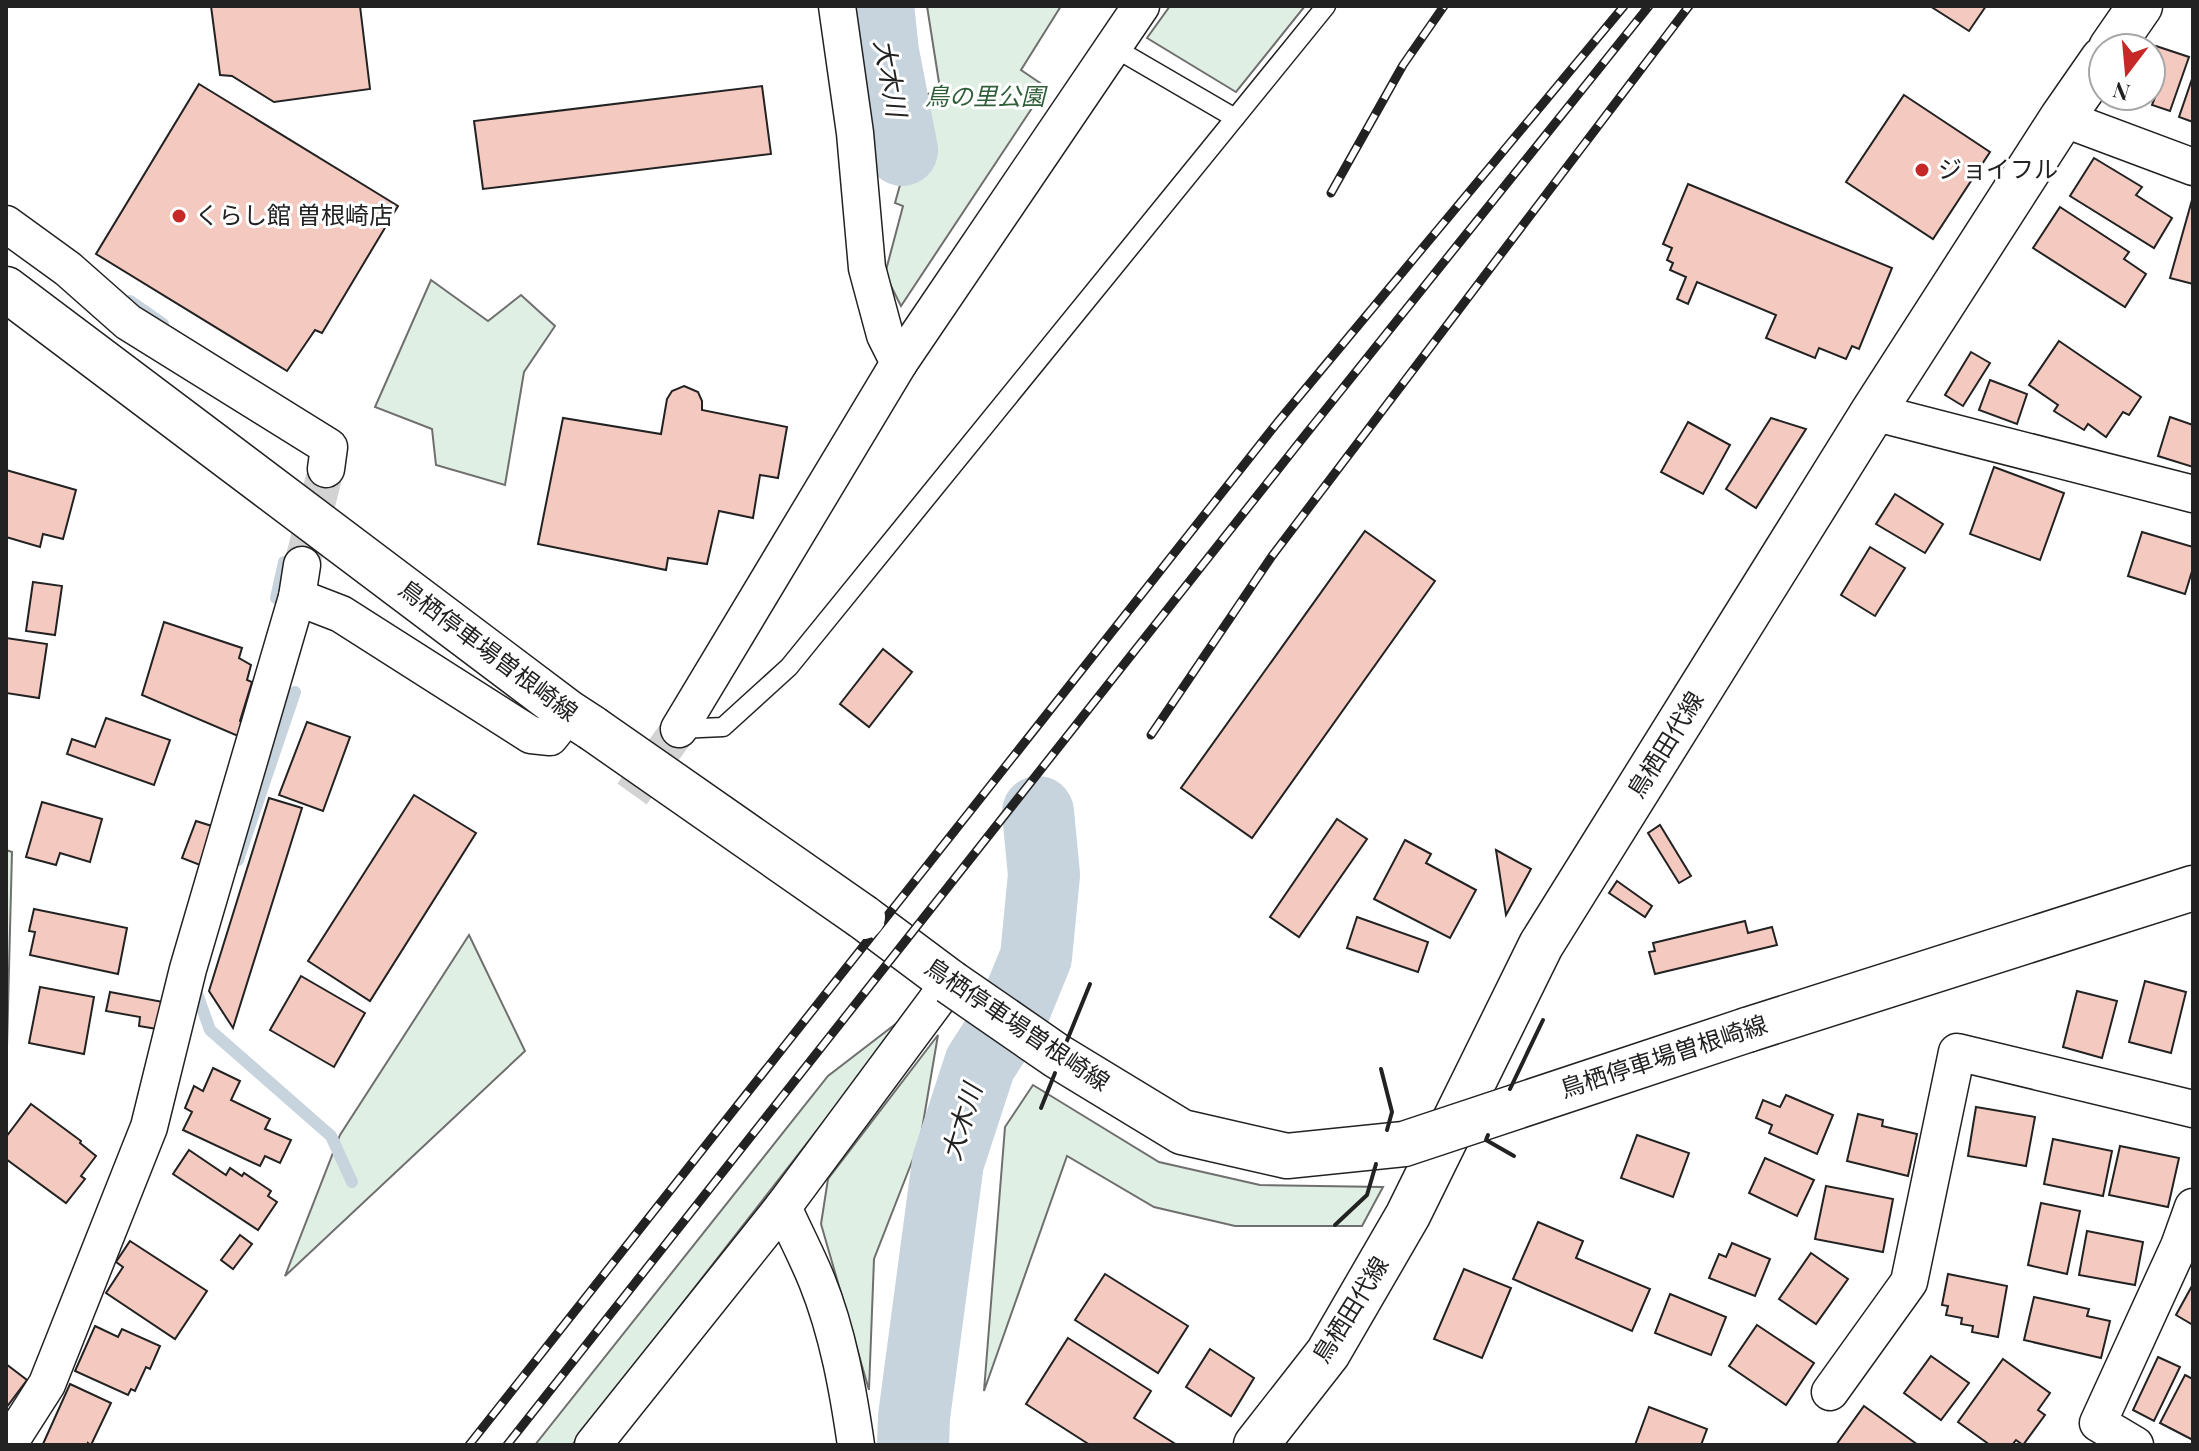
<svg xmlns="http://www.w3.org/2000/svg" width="2199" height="1451" viewBox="0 0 2199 1451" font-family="'Playfair Display','Noto Sans JP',serif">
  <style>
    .green { fill: #e0efe3; stroke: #6f6f6f; stroke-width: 2 }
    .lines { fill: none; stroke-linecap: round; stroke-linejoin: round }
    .stream { stroke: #c7d3dd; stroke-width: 12 }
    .river { stroke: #c7d3dd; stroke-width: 72 }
    .building { fill: #f3c9c0; stroke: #222; stroke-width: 2 }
    .street-tunnel { stroke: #d3d3d3; stroke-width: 36; stroke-dasharray: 36 18; stroke-linecap: butt }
    .lane-casing { stroke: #222; stroke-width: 21 }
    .street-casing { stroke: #222; stroke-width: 39 }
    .secondary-casing { stroke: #222; stroke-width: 47 }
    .lane { stroke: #fff; stroke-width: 18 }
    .street { stroke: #fff; stroke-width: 36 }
    .secondary { stroke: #fff; stroke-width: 44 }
    .rail-casing { stroke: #222; stroke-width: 9 }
    .rail { stroke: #fff; stroke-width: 6; stroke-dasharray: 18; stroke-linecap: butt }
    .secondary-bridge-casing { stroke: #222; stroke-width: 47; stroke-linecap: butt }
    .secondary-bridge { stroke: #fff; stroke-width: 44 }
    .wall { stroke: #222; stroke-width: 4 }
    .poi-dot { fill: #c62828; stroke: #fff; stroke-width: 3 }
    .labels { text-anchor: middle; stroke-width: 6; stroke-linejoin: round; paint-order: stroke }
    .park-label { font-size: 24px; font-style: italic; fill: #2f5e38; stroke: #fff }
    .poi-label { font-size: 24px; fill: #222; stroke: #fff; text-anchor: start }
    .street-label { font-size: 24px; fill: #222; stroke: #fff }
    .water-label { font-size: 26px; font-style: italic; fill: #222; stroke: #fff }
  </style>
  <rect width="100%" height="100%" fill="#fff"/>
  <!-- green -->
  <g class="green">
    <polygon points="927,6 1061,6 1021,70 1046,87 901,306 885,274 903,206 895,203 907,160 912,162 931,100 923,96 940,89"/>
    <polygon points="1170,6 1305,6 1236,92 1147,38"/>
    <polygon points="431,280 488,321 521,295 555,326 524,372 505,485 436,465 432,429 375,407"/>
    <polygon points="6,850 12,852 6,1086"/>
    <polygon points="469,935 525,1051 285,1276 340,1135"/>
    <polygon points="906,1016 572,1445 535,1445 828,1076"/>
    <polygon points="938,1035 920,1141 874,1259 869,1390 821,1224 828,1179"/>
    <polygon points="1033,1085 1159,1162 1260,1185 1383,1187 1362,1226 1235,1226 1154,1207 1067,1156 984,1391 1005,1127"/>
  </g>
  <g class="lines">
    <!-- stream -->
    <g class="stream">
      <polyline points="130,301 163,324"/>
      <polyline points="276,598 284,562"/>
      <polyline points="238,860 295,692"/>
      <polyline points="195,988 210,1030 331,1136 352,1182"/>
    </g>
    <!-- river -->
    <g class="river">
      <polyline points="878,6 883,52 902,150"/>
      <polyline points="913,1445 914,1417 948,1162 980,1064 1014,1011 1036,957 1044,875 1038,812"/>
    </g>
  </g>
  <!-- building -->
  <g class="building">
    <polygon points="211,6 360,6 370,89 274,102 232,76 220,75"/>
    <polygon points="1930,6 1986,6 1969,31"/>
    <polygon points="2156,46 2189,57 2170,111 2152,105 2156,95 2151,93 2151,60"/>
    <polygon points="2193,76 2193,122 2179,117"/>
    <polygon points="199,84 398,206 322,333 315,330 287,371 96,254"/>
    <polygon points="762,86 771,154 483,189 474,121"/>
    <polygon points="1904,95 1990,152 1933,239 1846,182"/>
    <polygon points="2094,158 2142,187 2136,195 2172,218 2154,248 2070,196"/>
    <polygon points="1688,184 1892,268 1859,349 1852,346 1846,359 1819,348 1815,358 1766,338 1776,315 1697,282 1688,304 1677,299 1686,277 1670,270 1673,263 1667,260 1672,248 1663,244"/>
    <polygon points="2192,200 2193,200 2193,284 2170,278"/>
    <polygon points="2060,207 2129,252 2124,259 2146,274 2125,307 2033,248"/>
    <polygon points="2059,341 2141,397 2129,415 2123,412 2106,437 2088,424 2084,430 2054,411 2058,405 2029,385"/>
    <polygon points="1971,352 1990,363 1963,406 1945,395"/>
    <polygon points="1990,380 2027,394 2017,424 1979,410"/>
    <polygon points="684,386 698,392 702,401 702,410 787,427 778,478 760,475 753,518 719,511 707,564 668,558 666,570 538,544 563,418 661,434 667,399 672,391"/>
    <polygon points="2170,417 2193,425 2193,467 2158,456"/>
    <polygon points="1771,418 1806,429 1756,508 1726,489"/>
    <polygon points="1688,422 1730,445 1703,494 1661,472"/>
    <polygon points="1994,467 2064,493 2040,560 1970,534"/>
    <polygon points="6,470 76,490 63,539 43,534 40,547 6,537"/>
    <polygon points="1895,494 1943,524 1925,553 1876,524"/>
    <polygon points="1365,531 1435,581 1252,838 1181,788"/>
    <polygon points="2142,532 2193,547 2193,568 2185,594 2128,576"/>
    <polygon points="1870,547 1905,568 1875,616 1841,595"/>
    <polygon points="33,582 62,586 55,635 26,631"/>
    <polygon points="164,622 242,648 239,658 251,665 247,680 252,682 240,721 243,724 238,736 142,695"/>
    <polygon points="6,638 47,644 39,698 6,693"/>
    <polygon points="883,649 912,672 869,727 840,704"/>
    <polygon points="106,718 170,740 154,785 67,754 72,739 95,747"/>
    <polygon points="307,722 350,737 323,811 279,795"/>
    <polygon points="414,795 476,833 370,1001 308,961"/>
    <polygon points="269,798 302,808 233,1028 209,991"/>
    <polygon points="42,802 102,819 90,862 60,853 56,865 26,857"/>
    <polygon points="1337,819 1367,839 1299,937 1270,917"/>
    <polygon points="196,821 215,827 200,865 182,858"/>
    <polygon points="1660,825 1691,876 1679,883 1648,833"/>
    <polygon points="1405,840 1431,854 1426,863 1476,890 1450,938 1374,899"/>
    <polygon points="1496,850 1531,869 1506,915"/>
    <polygon points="1617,881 1652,906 1645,917 1609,893"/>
    <polygon points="34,909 127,928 118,974 30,955 35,932 29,931"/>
    <polygon points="1357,917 1428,942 1418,972 1347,948"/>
    <polygon points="1745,921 1748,933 1772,927 1777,945 1655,974 1649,952 1655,951 1653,943"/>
    <polygon points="301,976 365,1013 334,1067 270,1030"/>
    <polygon points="2145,981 2186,992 2171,1053 2129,1042"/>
    <polygon points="40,987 94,997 84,1054 29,1043"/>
    <polygon points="2077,991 2117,1001 2102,1058 2063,1047"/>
    <polygon points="110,992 163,1002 157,1029 139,1026 140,1017 106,1011"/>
    <polygon points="213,1068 240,1081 231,1100 270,1119 265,1129 291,1140 280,1163 265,1156 260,1166 183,1130 192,1112 185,1108 194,1086 203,1091"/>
    <polygon points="1786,1095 1833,1115 1817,1154 1769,1133 1772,1125 1756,1118 1763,1100 1780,1107"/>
    <polygon points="31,1104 81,1141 80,1143 96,1156 81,1176 85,1179 66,1203 6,1159 6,1137"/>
    <polygon points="1976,1107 2035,1117 2026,1166 1968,1156"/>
    <polygon points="1858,1114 1883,1120 1882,1126 1917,1134 1908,1176 1847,1161"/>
    <polygon points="1637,1135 1689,1153 1673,1197 1621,1178"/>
    <polygon points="2053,1139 2112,1151 2103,1196 2044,1184"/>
    <polygon points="2120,1146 2179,1158 2168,1207 2109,1195"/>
    <polygon points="189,1150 226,1175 230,1168 242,1176 244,1173 271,1191 268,1196 277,1202 258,1230 173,1174"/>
    <polygon points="1765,1158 1814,1180 1797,1216 1749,1193"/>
    <polygon points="1826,1186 1893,1199 1883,1252 1815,1239"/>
    <polygon points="2041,1203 2080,1211 2067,1274 2028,1265"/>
    <polygon points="1538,1222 1583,1241 1576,1258 1650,1289 1632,1331 1513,1279"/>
    <polygon points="2087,1231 2143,1242 2135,1285 2079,1275"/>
    <polygon points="240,1235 252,1244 233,1269 221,1260"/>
    <polygon points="130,1241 207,1291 175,1339 106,1293 123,1267 116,1262"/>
    <polygon points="1732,1243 1770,1259 1755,1296 1709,1278 1719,1254 1726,1257"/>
    <polygon points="1811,1253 1848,1279 1816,1324 1779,1299"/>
    <polygon points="1464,1269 1511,1288 1482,1358 1434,1339"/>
    <polygon points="1105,1274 1188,1326 1158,1373 1075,1320"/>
    <polygon points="1948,1274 2007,1286 1998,1337 1972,1332 1973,1326 1961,1324 1962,1318 1946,1315 1948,1306 1942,1305"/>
    <polygon points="2193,1284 2193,1325 2176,1315"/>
    <polygon points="1670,1294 1726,1317 1711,1355 1655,1333"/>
    <polygon points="2034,1297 2089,1309 2087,1316 2110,1321 2101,1358 2024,1340"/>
    <polygon points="1757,1325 1814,1363 1786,1405 1729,1366"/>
    <polygon points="95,1326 118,1337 122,1329 160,1346 150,1369 146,1367 135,1391 131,1389 128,1395 75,1371"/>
    <polygon points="1068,1338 1151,1391 1134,1418 1177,1445 1090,1445 1026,1404"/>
    <polygon points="1210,1349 1254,1378 1231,1416 1186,1387"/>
    <polygon points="1931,1356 1969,1383 1941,1420 1904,1393"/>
    <polygon points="2158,1357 2180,1367 2154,1421 2133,1410"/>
    <polygon points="2003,1359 2050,1393 2038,1410 2045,1415 2023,1445 2016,1440 2012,1445 1990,1445 1958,1422"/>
    <polygon points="6,1364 27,1380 6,1408"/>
    <polygon points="2185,1375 2193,1379 2193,1440 2160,1423"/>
    <polygon points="70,1384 111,1403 91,1445 88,1443 88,1445 46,1445 43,1444"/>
    <polygon points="1864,1406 1918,1445 1836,1445"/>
    <polygon points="1649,1407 1707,1429 1701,1445 1635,1445"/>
  </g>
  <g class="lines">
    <!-- street-tunnel -->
    <g class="street-tunnel">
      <polyline points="302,565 326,469"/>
      <polyline points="632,794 679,729"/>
    </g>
    <defs>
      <g id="lane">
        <polyline points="1113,47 1235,118"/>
        <polyline points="679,729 723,727 789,667 1326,6"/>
      </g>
      <g id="street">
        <polyline points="837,6 855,133 867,268 885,335 899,363"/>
        <polyline points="2062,118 2193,167"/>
        <polyline points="6,224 68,269 128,322 329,447 326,469"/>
        <polyline points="1873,412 2193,494"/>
        <polyline points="297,597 341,614 531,735 550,737 569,713"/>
        <polyline points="679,729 899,363 1141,6"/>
        <path d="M783,1207C794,1232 807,1256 817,1281C838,1333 848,1390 856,1445"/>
        <polyline points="1830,1392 1909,1282 1957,1052 2193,1109"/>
        <polyline points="8,1445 47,1384 149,1127 188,969 297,597 302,565"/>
        <polyline points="593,1445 783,1207 950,982"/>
        <polyline points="2135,1445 2098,1423 2179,1246 2193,1207"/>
      </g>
      <g id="secondary">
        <polyline points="2111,48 2140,6"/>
        <polyline points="6,289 569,713 592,728"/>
        <polyline points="863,917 950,982"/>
        <polyline points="1747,1030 2193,888"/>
        <polyline points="1256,1445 1328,1353 1408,1215 1541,945 1873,412 2062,118 2103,59"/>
      </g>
    </defs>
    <!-- lane casing -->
    <use href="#lane" class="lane-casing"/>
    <!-- street casing -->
    <use href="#street" class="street-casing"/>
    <!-- secondary casing -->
    <use href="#secondary" class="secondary-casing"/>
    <!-- lane -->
    <use href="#lane" class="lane"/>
    <!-- street -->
    <use href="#street" class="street"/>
    <!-- secondary -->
    <use href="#secondary" class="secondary"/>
    <defs>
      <g id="rail">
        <polyline points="1331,193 1403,65 1444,6"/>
        <polyline points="1151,735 1272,556 1689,6"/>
        <polyline points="469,1445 1277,423 1624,6"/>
        <polyline points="507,1445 1302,439 1649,6"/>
      </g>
    </defs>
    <!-- rail casing -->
    <use href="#rail" class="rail-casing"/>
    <!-- rail -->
    <use href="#rail" class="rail"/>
    <defs>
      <g id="secondary-bridge">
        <polyline points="592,728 863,917"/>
        <polyline points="950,982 1057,1056 1182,1132 1287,1156 1404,1144 1747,1030"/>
      </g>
    </defs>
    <!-- secondary-bridge casing -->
    <use href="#secondary-bridge" class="secondary-bridge-casing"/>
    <!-- secondary-bridge -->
    <use href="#secondary-bridge" class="secondary-bridge"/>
    <!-- wall -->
    <g class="wall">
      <polyline points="1066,1043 1090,984"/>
      <polyline points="1381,1069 1392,1112 1387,1130"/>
      <polyline points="1510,1089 1543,1020"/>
      <polyline points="1041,1108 1055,1073"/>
      <polyline points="1488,1135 1486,1140 1514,1156"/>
      <polyline points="1335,1225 1367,1195 1376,1164"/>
    </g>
  </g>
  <!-- markers -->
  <g class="poi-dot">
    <circle cx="1922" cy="170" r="8"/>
    <circle cx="179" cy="216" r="8"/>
  </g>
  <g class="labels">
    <!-- park labels -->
    <g class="park-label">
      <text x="985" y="105">鳥の里公園</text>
    </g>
    <!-- poi labels -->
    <g class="poi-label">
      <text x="1938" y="178">ジョイフル</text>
      <text x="195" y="224">くらし館 曽根崎店</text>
    </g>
    <!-- street labels -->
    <g class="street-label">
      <text transform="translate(488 651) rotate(37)" y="8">鳥栖停車場曽根崎線</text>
      <text transform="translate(1666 745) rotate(-58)" y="8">鳥栖田代線</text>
      <text transform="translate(1017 1025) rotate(34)" y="8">鳥栖停車場曽根崎線</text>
      <text transform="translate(1664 1057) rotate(-18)" y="8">鳥栖停車場曽根崎線</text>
      <text transform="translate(1351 1310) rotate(-58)" y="8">鳥栖田代線</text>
    </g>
    <!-- water labels -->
    <g class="water-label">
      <text transform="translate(890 78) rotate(80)" y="9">大木川</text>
      <text transform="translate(962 1122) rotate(-73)" y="9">大木川</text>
    </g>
  </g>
  <!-- border -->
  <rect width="2199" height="1451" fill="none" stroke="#222222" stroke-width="16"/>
  <!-- north arrow -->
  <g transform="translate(2127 72) rotate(196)"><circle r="38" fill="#ffffff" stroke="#a7a7a7" stroke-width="2"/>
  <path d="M0-6L14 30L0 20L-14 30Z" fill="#c62828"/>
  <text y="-12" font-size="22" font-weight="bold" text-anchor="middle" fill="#222222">N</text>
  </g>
</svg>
